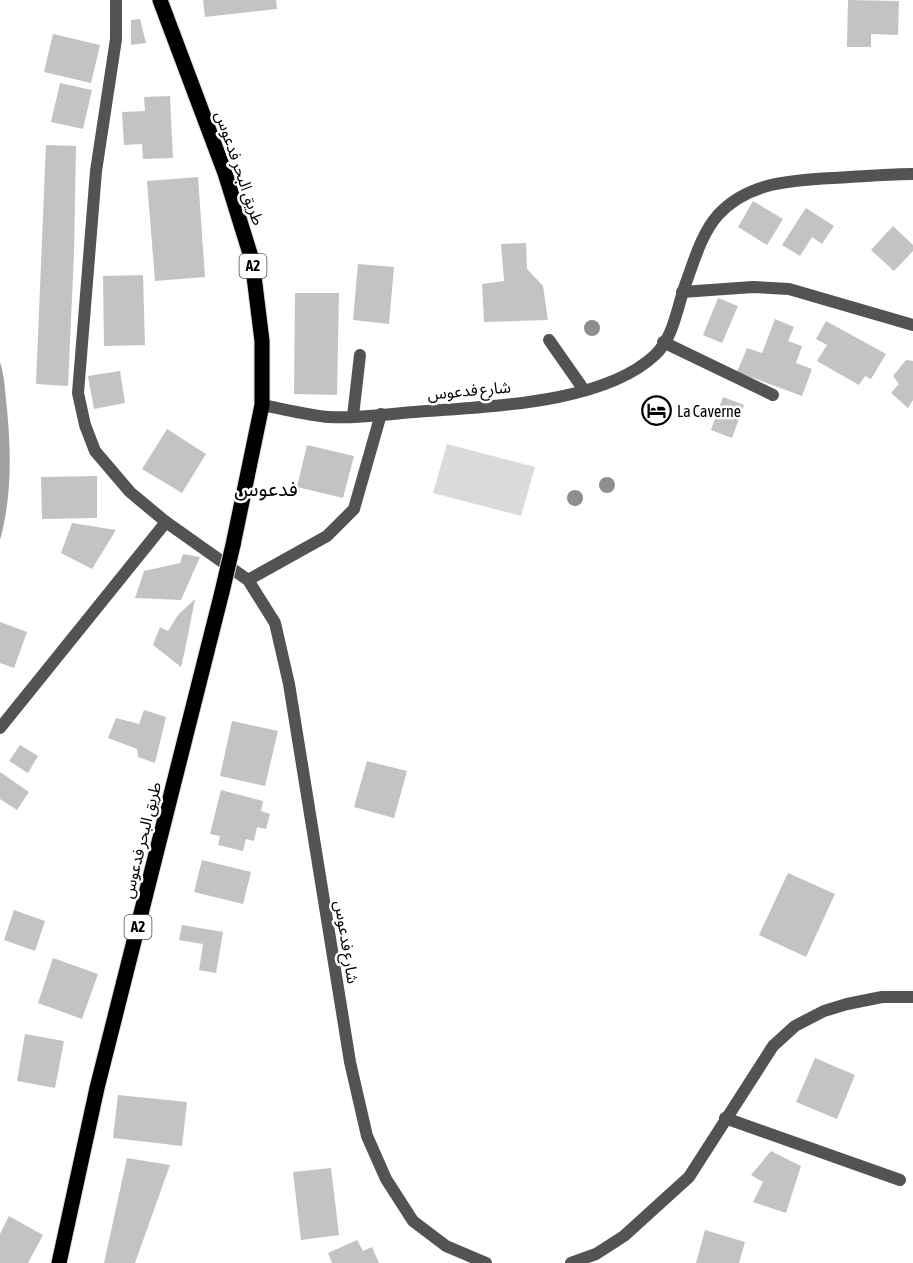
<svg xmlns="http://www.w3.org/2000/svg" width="913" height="1263" viewBox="0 0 913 1263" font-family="'Asap Condensed','Noto Sans Arabic',sans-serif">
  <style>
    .green { fill: #dadada }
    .water { fill: #a1a1a1 }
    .building { fill: #c3c3c3 }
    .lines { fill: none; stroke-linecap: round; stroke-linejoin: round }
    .primary-casing { stroke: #dbdbdb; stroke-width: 17 }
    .lane { stroke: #535353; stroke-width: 12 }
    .street { stroke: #535353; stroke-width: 12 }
    .primary { stroke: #000; stroke-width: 15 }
    .primary-bridge-casing { stroke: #dbdbdb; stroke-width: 17; stroke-linecap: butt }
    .primary-bridge { stroke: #000; stroke-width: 15 }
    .tree { fill: #8e8e8e }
    .labels { text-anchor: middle; stroke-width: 5; stroke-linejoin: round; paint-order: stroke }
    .shield { fill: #fff; stroke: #4c4c4c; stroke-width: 1.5 }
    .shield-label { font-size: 15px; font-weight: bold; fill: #000 }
    .street-label { font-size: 16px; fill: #000; stroke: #fff }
    .poi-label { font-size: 16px; fill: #000; stroke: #fff; text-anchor: start }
    .quarter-label { font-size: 20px; fill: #000; stroke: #fff }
  </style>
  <rect width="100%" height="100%" fill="#fff"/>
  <!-- green -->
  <polygon class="green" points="447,444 535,467 521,516 433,493"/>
  <!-- water -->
  <path class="water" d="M0,362C5,377 5,393 7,409C11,452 12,497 0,540Z"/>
  <!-- building -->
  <g class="building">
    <polygon points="203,0 276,0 277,9 205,17"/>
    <polygon points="848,0 899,1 898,35 871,34 871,47 847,47"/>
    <polygon points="140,19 146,43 131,45 131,20"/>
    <polygon points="53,34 100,45 91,83 44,72"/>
    <polygon points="60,83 92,90 83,129 51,122"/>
    <polygon points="170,96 173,158 143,159 142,144 124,145 122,112 145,111 144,97"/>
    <polygon points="46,145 76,146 74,254 68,386 36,384"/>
    <polygon points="198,177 205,277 155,281 147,181"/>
    <polygon points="753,201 783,219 767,245 738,227"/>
    <polygon points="806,208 834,226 822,244 812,237 800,256 782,245"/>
    <polygon points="893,226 913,245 913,251 894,271 871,250"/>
    <polygon points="526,243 527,269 543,286 548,320 484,322 482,284 504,281 501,244"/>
    <polygon points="358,264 394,267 389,324 353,320"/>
    <polygon points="143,275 145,345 104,346 103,276"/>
    <polygon points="295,293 339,293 337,395 294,394"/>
    <polygon points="718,298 738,306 722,343 703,335"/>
    <polygon points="775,319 794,327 788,341 802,346 796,363 812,369 802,396 737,372 747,348 762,353"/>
    <polygon points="826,321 886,354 871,379 865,376 859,385 817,361 827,345 816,339"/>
    <polygon points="906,360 913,361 913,400 908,408 891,393 899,384 893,376"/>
    <polygon points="120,371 125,403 94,409 88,376"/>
    <polygon points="723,397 744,405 732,438 711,430"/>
    <polygon points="167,429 206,454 182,493 142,469"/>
    <polygon points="307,445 354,456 343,498 297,487"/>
    <polygon points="97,476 97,518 42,519 41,477"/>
    <polygon points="72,523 116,530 92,569 61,553"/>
    <polygon points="183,554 200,557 181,600 135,598 144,571 180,563"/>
    <polygon points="195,599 186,645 181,667 153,645 160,627 168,631 178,615"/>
    <polygon points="0,622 27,632 14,668 0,663"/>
    <polygon points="144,710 166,717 155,763 138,757 137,749 108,738 116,718 139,724"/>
    <polygon points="232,721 278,731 265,786 220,776"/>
    <polygon points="20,745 38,756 28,773 9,761"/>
    <polygon points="367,761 407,771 394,818 354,807"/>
    <polygon points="0,772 29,792 17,810 0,799"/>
    <polygon points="221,790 263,801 261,811 270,814 266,829 257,827 254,841 246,839 243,851 218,845 220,836 210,834"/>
    <polygon points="202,860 251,872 243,904 194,892"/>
    <polygon points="788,873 835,894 806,957 759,935"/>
    <polygon points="14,910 45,921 35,951 4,940"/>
    <polygon points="182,925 223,932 216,973 199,970 203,944 179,940"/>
    <polygon points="53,958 98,974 82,1019 38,1003"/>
    <polygon points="25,1034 64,1041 55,1088 17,1081"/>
    <polygon points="815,1058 855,1075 837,1119 796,1102"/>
    <polygon points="118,1095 187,1102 182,1146 113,1138"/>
    <polygon points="771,1151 801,1166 786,1213 753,1202 763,1182 751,1175"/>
    <polygon points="127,1158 170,1165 135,1263 104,1263"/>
    <polygon points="331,1168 339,1235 301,1240 293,1172"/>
    <polygon points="9,1216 43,1235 28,1263 0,1263 0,1234"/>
    <polygon points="705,1230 745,1242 739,1263 696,1263"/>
    <polygon points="357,1240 363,1251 372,1247 379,1263 332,1263 328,1253"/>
  </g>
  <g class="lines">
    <defs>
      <g id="primary">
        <polyline points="160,0 225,173 252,260 262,341 262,405 233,545"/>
        <polyline points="59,1263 97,1088 222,592"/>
      </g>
    </defs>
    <!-- primary casing -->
    <use href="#primary" class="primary-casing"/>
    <!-- lane -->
    <g class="lane">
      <polyline points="549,340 584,390"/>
      <polyline points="663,342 773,395"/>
      <polyline points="353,416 360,355"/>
      <polyline points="725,1118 900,1180"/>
    </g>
    <!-- street -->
    <g class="street">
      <polyline points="116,0 116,39 96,171 78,393 85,425 95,451 130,492 166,522 248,580 275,623 289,684 350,1062 367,1136 386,1179 413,1221 446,1246 486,1263"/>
      <polyline points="682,292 753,287 789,289 913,325"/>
      <path d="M262,405C284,409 307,415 329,417C357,419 387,414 415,412C485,406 602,405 655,355C675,336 677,305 687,280C695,258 702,233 718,215C751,178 804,180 849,177C870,176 892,174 913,174"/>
      <polyline points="248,580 327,536 354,509 381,414"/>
      <polyline points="0,728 166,522"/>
      <polyline points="571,1263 596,1254 624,1236 689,1177 773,1046 795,1026 824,1011 847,1004 882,997 913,997"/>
    </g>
    <!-- primary -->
    <use href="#primary" class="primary"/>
    <defs>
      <polyline id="primary-bridge" points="222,592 233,545"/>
    </defs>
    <!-- primary-bridge casing -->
    <use href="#primary-bridge" class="primary-bridge-casing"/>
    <!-- primary-bridge -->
    <use href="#primary-bridge" class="primary-bridge"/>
  </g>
  <!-- trees -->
  <g class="tree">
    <circle cx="592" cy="328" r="8"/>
    <circle cx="607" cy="485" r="8"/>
    <circle cx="575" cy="498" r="8"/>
  </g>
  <!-- icons -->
  <defs>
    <symbol id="hotel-ring" viewBox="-11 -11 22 22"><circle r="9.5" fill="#fff" stroke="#000" stroke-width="1.5"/><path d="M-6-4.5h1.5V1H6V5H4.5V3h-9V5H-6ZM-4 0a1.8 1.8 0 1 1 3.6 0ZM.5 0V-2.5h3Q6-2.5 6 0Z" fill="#000"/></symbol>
  </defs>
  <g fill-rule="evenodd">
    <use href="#hotel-ring" x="640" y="394" width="33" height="33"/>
  </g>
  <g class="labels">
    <!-- shield labels -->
    <g class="shield">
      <rect x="239.5" y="254" width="27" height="24" rx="4.5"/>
      <rect x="124.5" y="915" width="27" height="24" rx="4.5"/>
    </g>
    <g class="shield-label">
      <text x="253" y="271">A2</text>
      <text x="138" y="932">A2</text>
    </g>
    <!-- street labels -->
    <g class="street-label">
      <text transform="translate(240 168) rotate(71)" y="6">طريق البحر فدعوس</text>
      <text transform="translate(469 390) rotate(-5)" y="6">شارع فدعوس</text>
      <text transform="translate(141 840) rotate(-76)" y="6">طريق البحر فدعوس</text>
      <text transform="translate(347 942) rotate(81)" y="6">شارع فدعوس</text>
    </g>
    <!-- poi labels -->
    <g class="poi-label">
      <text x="677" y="417">La Caverne</text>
    </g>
    <!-- quarter labels -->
    <g class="quarter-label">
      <text x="266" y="496">فدعوس</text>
    </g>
  </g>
</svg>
